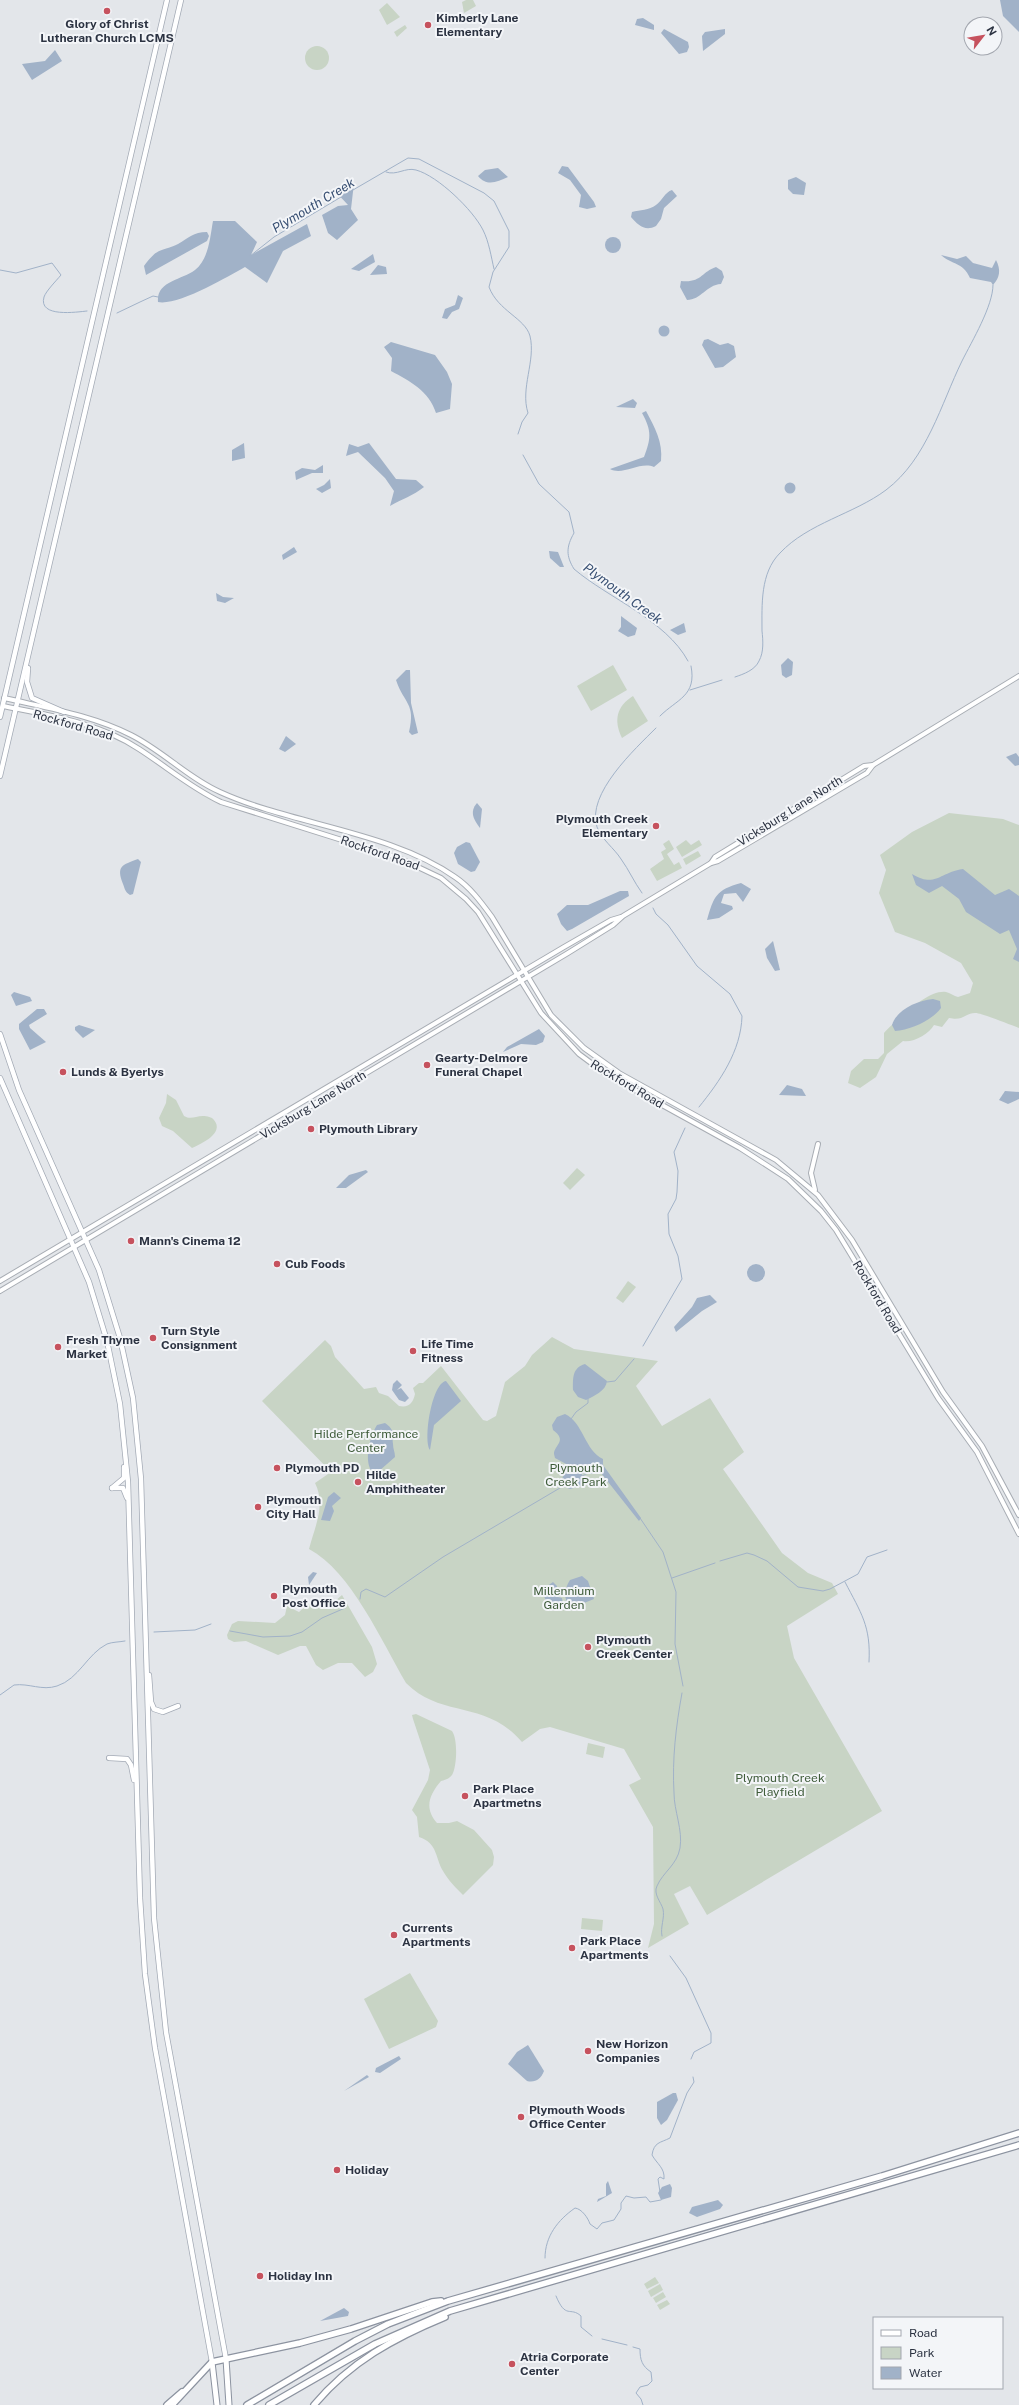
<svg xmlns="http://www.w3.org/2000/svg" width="1019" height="2405" viewBox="0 0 1019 2405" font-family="'Public Sans',sans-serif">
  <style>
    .green { fill: #c8d4c5 }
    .water { fill: #a1b2c8 }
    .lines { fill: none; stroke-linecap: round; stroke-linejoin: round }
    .stream { stroke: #a1b2c8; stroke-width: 1 }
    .secondary-casing { stroke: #a8adb4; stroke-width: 6 }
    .primary-casing { stroke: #a3aab5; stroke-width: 6 }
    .trunk-casing { stroke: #8c93a0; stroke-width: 7 }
    .motorway-casing { stroke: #8c93a0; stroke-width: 8 }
    .secondary { stroke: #fff; stroke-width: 4 }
    .primary { stroke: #fff; stroke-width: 4.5 }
    .trunk { stroke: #fff; stroke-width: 5 }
    .motorway { stroke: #fff; stroke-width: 5.5 }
    .poi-dot { fill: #c6525e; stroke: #f3f5f8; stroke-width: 1.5 }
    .labels { text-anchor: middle; stroke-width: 4; stroke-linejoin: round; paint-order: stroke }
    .poi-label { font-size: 12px; font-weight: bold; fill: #2c3342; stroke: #f3f5f8; text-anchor: start }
    .street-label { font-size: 12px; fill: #2c3342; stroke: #f3f5f8 }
    .park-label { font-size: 12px; fill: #3f5c3a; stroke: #f3f5f8 }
    .water-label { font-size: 13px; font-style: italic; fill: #395073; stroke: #f3f5f8 }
  </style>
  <rect width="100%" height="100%" fill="#e3e6ea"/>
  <!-- green -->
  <g class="green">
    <polygon points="466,0 473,0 476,6 464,13 462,2"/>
    <polygon points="387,3 400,17 387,25 379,10"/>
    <polygon points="405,25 407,28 397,37 394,32"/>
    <circle cx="317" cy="58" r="12"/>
    <polygon points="613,665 627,690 591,711 577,686"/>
    <path d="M633,696L648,721L622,738C613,720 617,706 633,696Z"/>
    <path d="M949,813L1003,819L1019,825V1028C1011,1025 979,1012 975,1013C963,1014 964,1021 949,1018L942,1027L934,1025C929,1034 913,1043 903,1041L887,1054L876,1077L860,1088L848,1083L851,1071L864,1059H878L884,1053V1033C895,1021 928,989 946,992C950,993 954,996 958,997L970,993L973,983L961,963L925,943L895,932L879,893L886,870L880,855L912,832Z"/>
    <polygon points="669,840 674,849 667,854 674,865 679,862 682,868 657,881 650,869 664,859 661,852 666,849 663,844"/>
    <polygon points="686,840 691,845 699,840 702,845 682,857 676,847"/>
    <polygon points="698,851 701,856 686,865 683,859"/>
    <path d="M167,1094L176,1100L184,1116C191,1120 195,1116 203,1116C207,1116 212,1117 214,1120C225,1133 201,1144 192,1148L173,1131L162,1126L159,1118L166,1103Z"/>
    <polygon points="577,1168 585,1175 570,1190 563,1183"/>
    <polygon points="628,1281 636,1287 623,1303 616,1298"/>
    <path d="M552,1337L574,1349L658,1361L636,1386L662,1426L710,1398L744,1452L723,1469L782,1553L808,1573L832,1583L838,1594L787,1626L794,1658L882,1811L707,1915L690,1886L674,1894L689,1924L648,1948L654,1924L653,1827L629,1785L641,1779L624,1749L550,1727L540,1729L522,1742C485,1699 442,1719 406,1683C382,1642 351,1571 309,1549C315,1526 326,1505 315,1483L331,1472L262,1401L325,1340L331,1346L335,1357L364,1389L376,1387L379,1393L388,1396L399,1406C409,1408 413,1403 415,1394L413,1388L419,1383H423L441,1366L483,1420L487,1421L496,1416L505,1382L525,1366L532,1355Z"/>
    <polygon points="342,1595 372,1647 377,1664 373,1672 365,1677 352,1663 338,1663 323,1670 316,1665 306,1646 300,1646 278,1655 246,1641 234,1642 228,1639 227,1635 232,1624 238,1621 275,1623 285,1615 287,1606 299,1612 311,1601 320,1608 326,1609"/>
    <path d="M416,1714L452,1731C458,1739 457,1767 452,1775C449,1779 445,1780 441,1781C429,1795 424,1808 437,1823H449L457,1821L474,1830L492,1850L494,1857L493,1865L463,1895C456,1888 448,1880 443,1871C435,1858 438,1843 419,1837L417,1817L412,1810L428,1780L430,1770L413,1719L412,1715Z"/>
    <polygon points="588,1743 605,1747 603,1758 586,1754"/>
    <polygon points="582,1918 603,1920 602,1931 581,1929"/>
    <polygon points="410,1973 438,2021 436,2027 389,2049 364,1999"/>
    <polygon points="655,2277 659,2283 647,2289 644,2284"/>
    <polygon points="660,2284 663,2290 651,2297 648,2291"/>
    <polygon points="663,2292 666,2297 656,2303 653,2298"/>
    <polygon points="667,2300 670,2304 660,2310 657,2305"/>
  </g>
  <!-- water -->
  <g class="water">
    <polygon points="1000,0 1019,0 1019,32 1003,16"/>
    <polygon points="643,18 654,25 654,30 635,25 637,19"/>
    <polygon points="664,29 688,42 689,47 687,52 679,54 661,33"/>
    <polygon points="725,29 725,34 703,51 702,36 705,32"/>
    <polygon points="55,50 62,61 32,80 22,64 45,61"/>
    <polygon points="562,166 568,167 594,202 596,207 587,209 579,207 581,195 570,180 558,173"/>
    <path d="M498,168L508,177C497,182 487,187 478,176L485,170Z"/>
    <polygon points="796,177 806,183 804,195 793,194 788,189 788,180"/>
    <polygon points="354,183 351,209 358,220 337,240 328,233 322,215 338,206 348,205 335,191"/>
    <path d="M672,190L677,196L664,208L661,219L656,226C645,232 638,225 631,217L632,212C640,210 649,210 656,205C662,201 665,192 672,190Z"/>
    <path d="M213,221H235L257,242L251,255L307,224L311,236L283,251L267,283L245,267C227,277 178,306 158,302C156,281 182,280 195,270C209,259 210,237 213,221Z"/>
    <path d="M207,232L209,236L207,241L146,275L144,266C159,246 159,253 178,244C189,238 193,232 207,232Z"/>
    <circle cx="613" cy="245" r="8"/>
    <polygon points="373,254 375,262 359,271 351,269"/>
    <path d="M941,255L957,259L966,256L973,263L992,268L996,260C1001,270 1000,277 993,285L991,282L970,278C963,262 952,265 941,255Z"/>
    <polygon points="378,265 386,267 387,274 370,275"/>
    <path d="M716,267L722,271L724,277L721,284C706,285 701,300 687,300L680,287L681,281C702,283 701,272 716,267Z"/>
    <polygon points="458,295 463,298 459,309 452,312 447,319 442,318 445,309 455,305"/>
    <circle cx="664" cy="331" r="5.5"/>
    <polygon points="708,339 720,345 728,343 734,346 736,357 723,367 715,368 702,345 704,340"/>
    <path d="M391,342L435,355L447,372L452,384L450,409L436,413C429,391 410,381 391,371L392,358L384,347Z"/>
    <polygon points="633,399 637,403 635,408 616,407"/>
    <path d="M646,411C655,428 663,442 661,461L654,467C640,461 623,476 610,469L644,457C651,439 652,431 642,413Z"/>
    <polygon points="244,443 245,458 232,461 232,450"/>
    <path d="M369,443L396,479L416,480L424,487C413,496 402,499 390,506L394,491L385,478L358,452L346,456L349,444L358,447Z"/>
    <polygon points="323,465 323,473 312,473 296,480 295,472 302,468 315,470"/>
    <polygon points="330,479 331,488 322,493 316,489 324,485"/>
    <circle cx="790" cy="488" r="5.5"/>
    <polygon points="294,547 297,552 283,560 282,555"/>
    <polygon points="549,551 558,552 564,567 560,567 550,558"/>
    <polygon points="216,593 223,597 234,598 225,603 217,601"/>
    <polygon points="621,616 637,628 635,635 628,637 618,631 621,627"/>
    <polygon points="684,623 686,632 678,635 670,630"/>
    <polygon points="788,658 793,662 792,675 786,678 782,675 781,665"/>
    <path d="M406,670H410L411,703L418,733L412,735L409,732C416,703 404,704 396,680Z"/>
    <polygon points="286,736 296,744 285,752 279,749"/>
    <polygon points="1016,753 1019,757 1019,765 1015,766 1006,757"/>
    <path d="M477,803L482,809L480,828C474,820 469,812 477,803Z"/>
    <polygon points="466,842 470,843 480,862 475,871 471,872 458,864 454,853 457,847"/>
    <path d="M138,859L141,862L133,894L130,895C125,892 125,889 123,884C116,866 122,865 138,859Z"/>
    <path d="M963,869L995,895L1009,889L1019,896V962L1013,959L1017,949L1009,930L1000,934L966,912L959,899L942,886L929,893L916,885L912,874C936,888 938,873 963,869Z"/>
    <path d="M741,883L751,889L743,902L736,893L724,894L721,903L732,906L733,909L719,918L707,920C714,896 716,890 741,883Z"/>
    <polygon points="620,891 628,891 629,896 572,929 567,931 561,924 557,914 567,905 588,905"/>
    <polygon points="773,941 780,970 775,971 767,958 765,949"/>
    <polygon points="14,992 30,997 32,1001 16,1006 11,995"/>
    <path d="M933,999L940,1001L941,1008C932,1020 911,1030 895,1031L892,1025C897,1009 917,1001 933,999Z"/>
    <polygon points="37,1009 44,1009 47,1014 29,1025 30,1028 46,1042 30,1050 19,1029 19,1024"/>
    <polygon points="79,1025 95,1030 83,1038 75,1030 75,1027"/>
    <polygon points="539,1029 545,1036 543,1042 536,1045 521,1044 503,1052 507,1047"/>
    <polygon points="787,1085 802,1089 806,1096 779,1095"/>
    <polygon points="1005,1091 1019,1092 1019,1099 1008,1104 999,1100"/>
    <polygon points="366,1170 368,1172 346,1188 336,1188 349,1175"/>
    <circle cx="756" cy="1273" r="9"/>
    <polygon points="710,1295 717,1302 702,1311 676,1332 674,1327 692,1307 697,1298"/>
    <path d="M585,1364L607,1381C606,1391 594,1396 586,1400L578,1397L573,1390C573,1378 572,1368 585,1364Z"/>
    <polygon points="397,1380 402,1385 397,1390 401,1388 409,1398 405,1402 399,1400 392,1390 393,1384"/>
    <path d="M446,1381L461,1401L434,1425L430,1450C423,1439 432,1383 446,1381Z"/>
    <path d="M565,1414C583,1422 585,1451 603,1459V1465L641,1518L639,1521L601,1473L590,1474L585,1472L582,1474L581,1486L570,1489L565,1487L562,1479L568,1465L555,1458L554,1454C554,1445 568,1441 553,1430L552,1425L557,1417Z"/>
    <path d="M385,1423C395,1430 392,1433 393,1444C393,1449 395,1452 395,1457L379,1471L372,1472C364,1461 369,1438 377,1425Z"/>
    <polygon points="334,1492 341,1498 332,1506 334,1511 330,1521 321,1520 328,1497"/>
    <polygon points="313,1572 317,1573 309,1585 308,1577"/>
    <path d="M582,1576L588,1581L594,1599L574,1607C562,1603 564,1589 570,1580Z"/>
    <path d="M553,1582L557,1586L558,1597L562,1598L563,1607L560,1610C549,1610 543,1598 543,1589Z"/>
    <path d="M528,2045L544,2071C541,2079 535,2083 527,2081L508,2064L517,2052Z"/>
    <polygon points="399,2056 401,2059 380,2073 375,2072 376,2068"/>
    <polygon points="367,2075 369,2077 344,2091"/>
    <polygon points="673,2093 676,2093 678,2100 667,2120 661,2125 657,2118 657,2102"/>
    <polygon points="608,2181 612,2193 597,2202 598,2199 606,2196 606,2184"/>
    <polygon points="670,2184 672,2188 671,2197 661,2200 658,2193 662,2187"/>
    <polygon points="718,2200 723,2205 720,2209 697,2217 689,2213 692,2207"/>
    <polygon points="344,2308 349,2312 348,2316 320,2321"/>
  </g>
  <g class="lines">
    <!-- stream -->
    <g class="stream">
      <path d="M386,172C397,176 405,167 416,170C438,176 473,210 483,230C489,242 491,256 494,269"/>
      <path d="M353,190L408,158L419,159L484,193L494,201L509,231V247L493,272L489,287C498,311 525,318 530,336C536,361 520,388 528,413L522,422L518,434"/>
      <polyline points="250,256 274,237 341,197"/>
      <path d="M0,270L16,273L52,263L61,275C56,281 46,291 44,297C38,318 77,312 87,311"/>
      <polyline points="117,313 140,302 153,296 158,297"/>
      <path d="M523,455L539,484L569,512L574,533C566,547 566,556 574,569C608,598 666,620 688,661"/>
      <path d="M735,677C744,674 755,670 759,661C764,652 763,640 762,631C762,605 760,573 780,553C808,523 854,514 886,490C927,459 941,404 962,361C972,341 993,306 993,285"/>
      <polyline points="690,690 722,680"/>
      <path d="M660,716C677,699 697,696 691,666"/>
      <path d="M642,893C634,882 629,870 621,859C614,848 602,840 597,827C586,794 635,749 656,728"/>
      <path d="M653,908L656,914L668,925L697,966L730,994L742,1016C741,1051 720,1081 699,1107"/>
      <polyline points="643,1346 682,1279 678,1256 669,1234 668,1214 676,1199 677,1192 678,1171 674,1152 685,1128"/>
      <polyline points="607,1382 615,1381 634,1359"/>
      <polyline points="571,1419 576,1412 588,1403 588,1399"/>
      <polyline points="582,1476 588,1473"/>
      <polyline points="640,1518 663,1552 676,1592 675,1644 683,1686"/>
      <polyline points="720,1561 747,1553 754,1555 767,1561 798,1587 823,1591 830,1589 858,1574 867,1557 887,1550"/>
      <polyline points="672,1578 715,1563"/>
      <path d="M845,1582C861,1613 871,1626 869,1662"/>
      <polyline points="360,1599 361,1592 366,1589 385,1597 443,1557 565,1485"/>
      <polyline points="230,1631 263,1637 290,1636 302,1632 322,1618 345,1608"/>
      <polyline points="154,1632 195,1630 211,1624"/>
      <path d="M0,1695L14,1685C29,1683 42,1691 57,1686C79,1679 87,1654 107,1644C112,1642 120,1642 125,1641"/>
      <path d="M662,1936C660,1927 665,1918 663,1909C661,1902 653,1894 657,1886C663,1872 677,1865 680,1848C683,1830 674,1811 674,1793C672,1759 676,1726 682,1693"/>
      <polyline points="670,1956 686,1978 711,2033 711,2043 694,2052 691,2059"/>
      <path d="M660,2192L658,2179L660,2177L664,2179C665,2168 657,2164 652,2155C654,2142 660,2143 670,2138L687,2093L694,2082L693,2077"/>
      <path d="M545,2258C545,2236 558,2220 575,2208C582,2209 588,2218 590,2224L597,2229L602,2223L614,2220L621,2209V2203L626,2196L634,2198L646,2197L650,2202L661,2200"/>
      <path d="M556,2296C566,2320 570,2306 581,2316V2327L592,2336"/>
      <polyline points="602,2339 627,2345"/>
      <path d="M633,2347L640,2349C640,2360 642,2366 651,2372L652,2381L648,2385L640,2387L636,2393L641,2399L643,2405"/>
    </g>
    <defs>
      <g id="secondary">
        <path d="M4,698C47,708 92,715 131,735C163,751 188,778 220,792C292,825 390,831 455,877C470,887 481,902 492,917L551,1015L584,1048L619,1073L776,1160L818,1195L852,1240L943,1392L982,1446L1019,1515"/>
        <path d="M3,706C48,715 100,723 139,749C167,767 191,788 221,802L399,858L441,878L466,899L478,912L541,1013L579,1054L606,1074L740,1148L788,1179L821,1211L836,1230L938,1398L977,1452L1019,1534"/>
        <polyline points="711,863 715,857 864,766 873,765"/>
        <polyline points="815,1190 811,1173 818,1144"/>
        <polyline points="0,1281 564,947 611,920 621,917"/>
        <polyline points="0,1291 568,953 613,925 623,916 711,863 718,861 867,773 873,765 1019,676"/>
      </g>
      <g id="primary">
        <polyline points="28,668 27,682 32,698 64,712"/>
        <polyline points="0,717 167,0"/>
        <polyline points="0,776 181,0"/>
        <polyline points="0,1034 19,1090 99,1270 120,1338 133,1398 141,1479 154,1918 166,2032 226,2359"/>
        <polyline points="0,1078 89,1282 107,1341 120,1404 128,1482 140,1898 145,1974 155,2048 212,2362"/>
        <polyline points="112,1488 124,1478 124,1467"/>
        <polyline points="112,1488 123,1488 127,1498"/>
        <polyline points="149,1675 151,1702 154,1709 163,1712 178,1706"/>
        <polyline points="109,1758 127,1759 131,1765 134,1780"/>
      </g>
      <g id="trunk">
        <polyline points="226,2359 229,2405"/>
        <polyline points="212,2362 217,2405"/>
      </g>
      <g id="motorway">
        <polyline points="167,2405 182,2392"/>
        <polyline points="172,2405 212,2362 300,2343 351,2329 432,2302 441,2301"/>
        <polyline points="247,2405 355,2341 388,2324 448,2301 882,2176 1019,2133"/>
        <polyline points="269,2405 375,2344 450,2311 1019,2145"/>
        <path d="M314,2405C350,2362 394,2338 445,2317"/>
      </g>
    </defs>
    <!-- secondary casing -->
    <use href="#secondary" class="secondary-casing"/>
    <!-- primary casing -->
    <use href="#primary" class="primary-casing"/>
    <!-- trunk casing -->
    <use href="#trunk" class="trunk-casing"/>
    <!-- motorway casing -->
    <use href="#motorway" class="motorway-casing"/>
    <!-- secondary -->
    <use href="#secondary" class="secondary"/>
    <!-- primary -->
    <use href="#primary" class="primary"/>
    <!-- trunk -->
    <use href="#trunk" class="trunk"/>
    <!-- motorway -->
    <use href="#motorway" class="motorway"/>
  </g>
  <!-- markers -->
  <g class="poi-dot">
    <circle cx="107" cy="11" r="4"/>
    <circle cx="428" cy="25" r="4"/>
    <circle cx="656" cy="826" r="4"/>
    <circle cx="427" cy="1065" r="4"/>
    <circle cx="63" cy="1072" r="4"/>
    <circle cx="311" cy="1129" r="4"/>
    <circle cx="131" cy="1241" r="4"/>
    <circle cx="277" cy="1264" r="4"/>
    <circle cx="153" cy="1338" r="4"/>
    <circle cx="58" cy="1347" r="4"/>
    <circle cx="413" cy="1351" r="4"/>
    <circle cx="277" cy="1468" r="4"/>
    <circle cx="358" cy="1482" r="4"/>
    <circle cx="258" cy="1507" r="4"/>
    <circle cx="274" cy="1596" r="4"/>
    <circle cx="588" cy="1647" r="4"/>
    <circle cx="465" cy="1796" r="4"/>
    <circle cx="394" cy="1935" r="4"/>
    <circle cx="572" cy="1948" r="4"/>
    <circle cx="588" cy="2051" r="4"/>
    <circle cx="521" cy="2117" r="4"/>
    <circle cx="337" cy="2170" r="4"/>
    <circle cx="260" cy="2276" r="4"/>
    <circle cx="512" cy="2364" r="4"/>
  </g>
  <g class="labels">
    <!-- poi labels -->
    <g class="poi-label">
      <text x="436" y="22">Kimberly Lane<tspan x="436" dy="14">Elementary</tspan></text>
      <text x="107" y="28" text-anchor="middle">Glory of Christ<tspan x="107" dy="14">Lutheran Church LCMS</tspan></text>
      <text x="648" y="823" text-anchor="end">Plymouth Creek<tspan x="648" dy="14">Elementary</tspan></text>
      <text x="435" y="1062">Gearty-Delmore<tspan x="435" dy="14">Funeral Chapel</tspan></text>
      <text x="71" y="1076">Lunds &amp; Byerlys</text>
      <text x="319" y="1133">Plymouth Library</text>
      <text x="139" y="1245">Mann's Cinema 12</text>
      <text x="285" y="1268">Cub Foods</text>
      <text x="161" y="1335">Turn Style<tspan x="161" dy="14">Consignment</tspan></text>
      <text x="66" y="1344">Fresh Thyme<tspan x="66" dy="14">Market</tspan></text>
      <text x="421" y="1348">Life Time<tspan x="421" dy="14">Fitness</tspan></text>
      <text x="285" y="1472">Plymouth PD</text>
      <text x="366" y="1479">Hilde<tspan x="366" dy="14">Amphitheater</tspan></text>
      <text x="266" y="1504">Plymouth<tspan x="266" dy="14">City Hall</tspan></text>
      <text x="282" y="1593">Plymouth<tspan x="282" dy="14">Post Office</tspan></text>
      <text x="596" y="1644">Plymouth<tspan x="596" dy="14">Creek Center</tspan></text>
      <text x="473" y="1793">Park Place<tspan x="473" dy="14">Apartmetns</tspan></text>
      <text x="402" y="1932">Currents<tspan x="402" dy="14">Apartments</tspan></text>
      <text x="580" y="1945">Park Place<tspan x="580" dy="14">Apartments</tspan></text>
      <text x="596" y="2048">New Horizon<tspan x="596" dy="14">Companies</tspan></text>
      <text x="529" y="2114">Plymouth Woods<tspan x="529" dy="14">Office Center</tspan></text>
      <text x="345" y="2174">Holiday</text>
      <text x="268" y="2280">Holiday Inn</text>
      <text x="520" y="2361">Atria Corporate<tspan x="520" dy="14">Center</tspan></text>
    </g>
    <!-- street labels -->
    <g class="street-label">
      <text transform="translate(73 725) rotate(16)" y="4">Rockford Road</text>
      <text transform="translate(790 811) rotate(-32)" y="4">Vicksburg Lane North</text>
      <text transform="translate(380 853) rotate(19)" y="4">Rockford Road</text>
      <text transform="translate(627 1084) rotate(31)" y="4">Rockford Road</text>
      <text transform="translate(313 1105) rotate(-31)" y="4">Vicksburg Lane North</text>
      <text transform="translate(877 1297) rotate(59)" y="4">Rockford Road</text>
    </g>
    <!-- park labels -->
    <g class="park-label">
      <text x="366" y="1438">Hilde Performance<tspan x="366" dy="14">Center</tspan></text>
      <text x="576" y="1472">Plymouth<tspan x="576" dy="14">Creek Park</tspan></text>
      <text x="564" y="1595">Millennium<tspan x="564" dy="14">Garden</tspan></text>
      <text x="780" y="1782">Plymouth Creek<tspan x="780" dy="14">Playfield</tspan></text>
    </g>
    <!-- water labels -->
    <g class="water-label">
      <text transform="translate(313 205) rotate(-31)" y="5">Plymouth Creek</text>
      <text transform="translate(623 593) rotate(36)" y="5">Plymouth Creek</text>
    </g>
  </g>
  <!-- legend -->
  <rect x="873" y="2317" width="130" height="72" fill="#f3f5f8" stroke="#a3a7af"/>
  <rect x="881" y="2330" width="20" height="6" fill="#ffffff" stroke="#a3a7af"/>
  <text x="909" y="2337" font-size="12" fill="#2c3342">Road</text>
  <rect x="881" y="2347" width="20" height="12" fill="#c8d4c5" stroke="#a3a7af"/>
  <text x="909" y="2357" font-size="12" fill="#2c3342">Park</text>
  <rect x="881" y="2367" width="20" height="12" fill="#a1b2c8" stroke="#a3a7af"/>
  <text x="909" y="2377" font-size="12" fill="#2c3342">Water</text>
  <!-- north arrow -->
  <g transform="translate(983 36) rotate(59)"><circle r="19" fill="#f3f5f8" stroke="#a3a7af"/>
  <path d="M0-3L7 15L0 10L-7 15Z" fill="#c6525e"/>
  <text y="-6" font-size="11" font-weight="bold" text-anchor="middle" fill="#2c3342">N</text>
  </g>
</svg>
